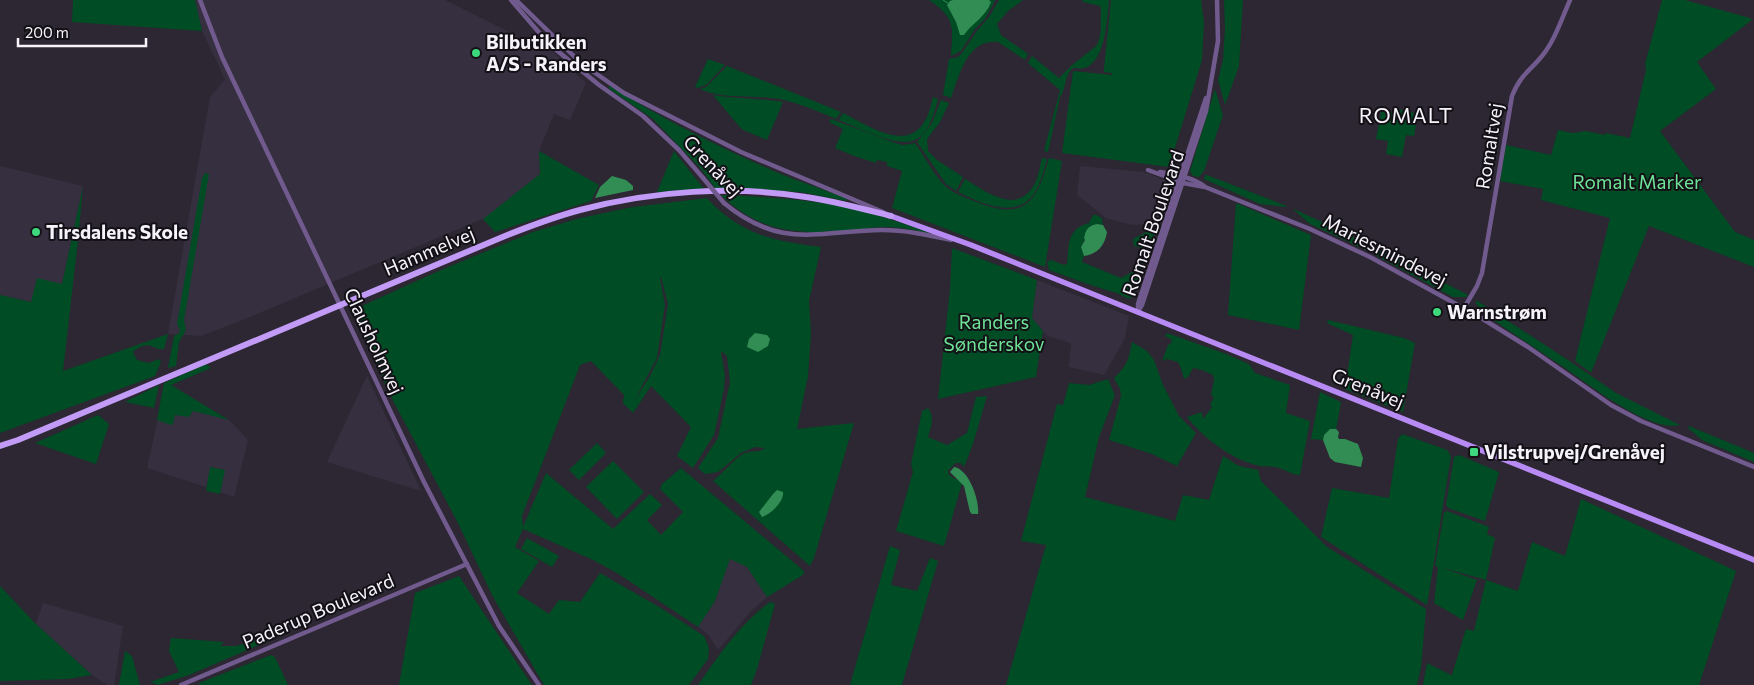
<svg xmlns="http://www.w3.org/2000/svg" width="1754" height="685" viewBox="0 0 1754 685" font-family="Commissioner,sans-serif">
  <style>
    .built { fill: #362f40 }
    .green { fill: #004c24; fill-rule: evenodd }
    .water { fill: #318d54 }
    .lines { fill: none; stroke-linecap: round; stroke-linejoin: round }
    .stream { stroke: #318d54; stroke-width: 1 }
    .tertiary { stroke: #715b8e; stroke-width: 4.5 }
    .primary { stroke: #b88af4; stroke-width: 5.5 }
    .trunk { stroke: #c29bf6; stroke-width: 6 }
    .tertiary-bridge { stroke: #715b8e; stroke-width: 4.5 }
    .poi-dot { fill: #3dd77d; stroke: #131116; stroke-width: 2 }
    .labels { text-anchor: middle; stroke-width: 4; stroke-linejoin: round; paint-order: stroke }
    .poi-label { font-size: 19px; font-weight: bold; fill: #f6f3fb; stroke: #131116; text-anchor: start }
    .street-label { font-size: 19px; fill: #f6f3fb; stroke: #131116 }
    .park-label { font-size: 19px; fill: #6ee397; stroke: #131116 }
    .quarter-label { font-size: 21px; letter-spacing: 1px; fill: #f6f3fb; stroke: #131116 }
  </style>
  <rect width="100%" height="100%" fill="#2c2732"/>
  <!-- built -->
  <g class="built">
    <polygon points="195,0 445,0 527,41 538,38 586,83 570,120 554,114 539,151 540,174 487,217 245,319 201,336 168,334 210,97 225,79 202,31"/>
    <polygon points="0,166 83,186 62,284 31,302 0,295"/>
    <polygon points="1080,166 1144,172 1172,183 1158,223 1132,225 1106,218 1077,195"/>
    <polygon points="1037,280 1129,316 1125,338 1104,375 1069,367 1071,343 1047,336 1032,318"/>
    <polygon points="367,376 421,491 327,462"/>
    <polygon points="193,407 229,420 248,440 234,497 220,492 225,470 211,467 206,487 147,468 160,409"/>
    <polygon points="729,558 747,567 767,597 751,611 718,650 708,634 698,627 715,601"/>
    <polygon points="43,603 123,626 114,685 107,685 92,675 36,624"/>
  </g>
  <!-- green -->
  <g class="green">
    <polygon points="73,0 195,0 202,31 72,22"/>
    <path d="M929,0H994L995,1L985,19L975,29L961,51L951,56C953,28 956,18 929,0Z"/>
    <path d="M999,0H1023L1008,11L997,24L1001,35L1028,54L1025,60L998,42C968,38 959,75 951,98L943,95L949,59L958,57L962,53L976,32L989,17Z"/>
    <path d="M1082,0H1109C1107,19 1106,60 1085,68C1081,69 1076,68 1073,68C1064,75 1067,88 1060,97L1048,152L1044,151L1060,90L1028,63L1032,56L1059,78L1071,66L1096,46C1103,36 1100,20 1101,8L1100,6L1083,2Z"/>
    <polygon points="1111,0 1201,0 1204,23 1202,60 1169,167 1062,153 1073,71 1112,75 1112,73 1104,72 1104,68"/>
    <polygon points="1224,0 1243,0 1239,66 1225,105 1218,80 1223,60 1225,29"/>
    <polygon points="1662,0 1685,0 1750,18 1752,20 1697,62 1716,89 1660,131 1735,232 1754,240 1754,267 1649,226 1591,373 1575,361 1610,218 1541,200 1543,189 1500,181 1506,145 1551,155 1558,130 1573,133 1586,131 1605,135 1606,133 1630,138 1646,70 1645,64"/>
    <polygon points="708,59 725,65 706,85 697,88 695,87"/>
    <path d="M727,66L841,112L836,119C815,110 793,100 770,98C746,95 722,99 700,89L706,87Z"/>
    <path d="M610,86C662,119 719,147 776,172C799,182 824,189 847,199L846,201L800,192L715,188L701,169L653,119L608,88Z"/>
    <polygon points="1215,89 1223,115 1204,171 1199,177 1193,176 1190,171"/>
    <path d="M713,95C736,99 760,98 783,102L767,140L743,130L738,125Z"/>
    <path d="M933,97L938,99C934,113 930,131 917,139C900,150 856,127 839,120L843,113C881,133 921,159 933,97Z"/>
    <polygon points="941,100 949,103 940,122 927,139 928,151 937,160 963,177 956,191 946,184 917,142 932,123"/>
    <polygon points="1397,109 1418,114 1414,136 1406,135 1402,157 1386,154 1388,141 1376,139 1381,112 1394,112"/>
    <path d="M831,119L895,143L903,145L915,143C925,157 934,175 946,187C955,194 966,198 977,202C1025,222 1037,201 1049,158L1062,161L1045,267L892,208L902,171L887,166V162L877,160L876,163L854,156L835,148L843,129L829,122Z"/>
    <polygon points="539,151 599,185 591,201 495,232 483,219 540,174"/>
    <polygon points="674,151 704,189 657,192"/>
    <path d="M1042,158L1047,159C1044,170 1041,182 1035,192C1018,221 980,203 958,192L965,179C988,193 1019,217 1036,181C1039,174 1040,165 1042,158Z"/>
    <polygon points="205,173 209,174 184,320 186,330 179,342 176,366 168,368 174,336 179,333 180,330 177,324 202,178"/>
    <polygon points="1205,175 1207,175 1287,206 1286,207 1260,204 1204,179"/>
    <path d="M83,186L78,240L63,371L168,334L164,349H158C149,343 141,344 133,352L137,360L149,363L159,359L161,362L155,376L0,433V295L31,302L37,278L62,284Z"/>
    <path d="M721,195C756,196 790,199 825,203C860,208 895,221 928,232V233C914,230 900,227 885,227C871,227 857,230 843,231C794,234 758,231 721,195Z"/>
    <path d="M707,198C741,235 773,241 821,247L809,301L811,333L808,376L797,429L854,423L814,558L810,566L713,481C723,473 732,461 743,454C750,450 759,453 765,448L755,447L741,453L718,472L705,474L698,468L718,438L730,382L727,356L721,351L725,376L724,389L714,435L693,468L677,456L691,427L651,386L633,413L623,403L624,395L591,361L580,365L522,516L523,527L546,473L613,529L650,494L662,505L647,520L661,535L683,512L660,489L662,484L681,468L804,571L803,575L767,597L747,567L730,559L715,601L698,627L617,573L593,560L523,529L515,547L539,561L517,593L549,614L559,600L580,602L600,573L661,608L704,636L709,648L708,659L689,685H544L492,595L458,523L389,393L355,309L441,270L533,232L580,218L633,207ZM661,277L668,304L660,355L650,376L634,401L657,358L665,305L660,279Z"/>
    <polygon points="1236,203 1311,235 1299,330 1228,315"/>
    <polygon points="1294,209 1371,245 1370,252 1310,224 1294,210"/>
    <path d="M1093,215H1096L1102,218L1103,225L1097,224L1091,226L1081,247L1084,256L1082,262L1121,278L1132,272L1142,248L1134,246L1133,239C1139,235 1145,234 1150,229H1156L1131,298C1125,299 1122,295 1117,293C1094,287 1072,278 1049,270L1047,262L1051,260L1064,265L1067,264C1069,244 1067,229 1089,223Z"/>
    <polygon points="1375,247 1468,295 1467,297 1453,297 1375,255 1373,252"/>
    <polygon points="952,248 1037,280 1032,318 1043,331 1036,377 938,399 950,289"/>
    <path d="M1476,300L1571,362L1616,393L1680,425C1650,433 1587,383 1562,366C1538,350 1515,335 1492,319L1476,304Z"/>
    <polygon points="1328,320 1404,338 1415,343 1403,412 1345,389 1353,335 1327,323"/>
    <path d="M1167,333L1226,354L1249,364L1255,373L1290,385L1286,413L1310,421L1300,475C1292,475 1286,470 1279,468C1273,466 1266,467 1260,466C1234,461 1203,438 1187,417L1202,412L1203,419L1212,407L1210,404L1214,398L1211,395L1214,380L1213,375L1202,370L1193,368L1188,377L1184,379L1182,371L1178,362L1167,359L1162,361L1168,345L1171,343L1172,340L1165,336Z"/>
    <path d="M1132,342L1147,351L1154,360L1163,385L1179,416L1196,433L1177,466L1152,454L1109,440L1121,396L1120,389L1114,378C1127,366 1129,359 1132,342Z"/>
    <polygon points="206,364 211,368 171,385 229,420 193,411 189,417 175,415 173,424 171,425 157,420 164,383"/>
    <polygon points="1108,379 1115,395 1099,437 1085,497 1175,521 1183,495 1209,500 1223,456 1239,466 1258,470 1261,481 1327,547 1426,609 1421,667 1417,685 1006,685 1046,545 1021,541 1057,404 1063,405 1069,383 1089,385"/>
    <polygon points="159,385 154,408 125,402"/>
    <polygon points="1320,392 1341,402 1336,430 1330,430 1324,435 1323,440 1311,439"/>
    <path d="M987,396L973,444L964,467L961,463H955L948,471L949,475L962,483L944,546L896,531L913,472L911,464L922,411L928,408C935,418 931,427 928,437L947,445L967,433L976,397Z"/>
    <polygon points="98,415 109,424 96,464 35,443"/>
    <polygon points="1689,426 1754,453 1754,462 1702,440 1688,428"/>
    <polygon points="1402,434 1447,450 1451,456 1427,605 1321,537 1332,488 1389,498 1398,439"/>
    <polygon points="597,443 606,453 579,480 569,470"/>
    <polygon points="1459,455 1499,472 1485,521 1448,508 1446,505 1454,457"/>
    <polygon points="613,461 644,492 617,519 586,487"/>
    <polygon points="210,467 225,470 220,494 206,491"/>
    <polygon points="1581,499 1736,571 1699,685 1423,685 1427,663 1451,675 1452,675 1466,629 1474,631 1486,580 1440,567 1477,580 1463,620 1434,603 1438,567 1435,566 1444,512 1447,511 1489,527 1487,534 1495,538 1486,580 1518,591 1532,542 1565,556"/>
    <polygon points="527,538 559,556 552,567 521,549"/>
    <polygon points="890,546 900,550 891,585 917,591 930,558 938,561 902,685 850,685"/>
    <polygon points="459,576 532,685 399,685 415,593"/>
    <polygon points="0,586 36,624 92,675 68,679 0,681"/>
    <path d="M770,602L775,604L757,669L751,685H698C719,655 740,624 770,602Z"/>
    <polygon points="278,634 275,638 189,675 158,685 150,682 179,672 169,651 171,638 224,642 220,646 236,646"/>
    <polygon points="125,651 132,656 140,685 119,685"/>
    <polygon points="271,655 275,657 288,685 200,685 199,683"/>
  </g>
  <!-- water -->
  <g class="water">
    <path d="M953,0H989L991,2C986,17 972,23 964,35H960L956,22L947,5L950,1Z"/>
    <polygon points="612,176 626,180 633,186 633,190 595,198 600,187"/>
    <path d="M1097,224L1103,225L1107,232C1105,245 1098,254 1084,256L1081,247L1085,240L1084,238C1086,229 1088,226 1097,224Z"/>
    <polygon points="755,333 767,335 770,339 768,346 758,352 747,347 749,339"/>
    <polygon points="1330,429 1336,429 1339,432 1338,437 1339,439 1345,439 1358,444 1363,458 1361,467 1335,462 1330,458 1323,440 1324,435"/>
    <path d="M954,467C969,469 980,501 978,514H972L970,512L964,486L950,472Z"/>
    <path d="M777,490L783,492C784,502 771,514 762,517L759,512L773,494Z"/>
  </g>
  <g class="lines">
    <!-- stream -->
    <polyline class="stream" points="943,0 948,3"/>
    <!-- tertiary -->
    <g class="tertiary">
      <polyline points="200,0 222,57 424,482 499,626 539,685"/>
      <polyline points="511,0 549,44 599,85 643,116 679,150 703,178"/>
      <polyline points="516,0 581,63 624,93 741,152 883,212"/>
      <polyline points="1148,170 1183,183 1205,187 1310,229 1370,257 1478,316 1528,347 1611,405 1641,421 1754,467"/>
      <path d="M1160,172C1175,174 1192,177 1204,186"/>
      <path d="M724,203C781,250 817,231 882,230C906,230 928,235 951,240"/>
      <path d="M1464,308L1477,286L1482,273L1512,96C1521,74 1529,72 1542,56C1555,40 1562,18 1570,0"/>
      <polyline points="1138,312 1142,305 1206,111 1218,41 1217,0"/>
      <polyline points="1138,312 1138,304 1206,98"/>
      <polyline points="181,685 467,564"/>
    </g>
    <!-- primary -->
    <polyline class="primary" points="891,216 971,245 1754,560"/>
    <!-- trunk -->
    <path class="trunk" d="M0,446L18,440L505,236C530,226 554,217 580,210C651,191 734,185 806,197C834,201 863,209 891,216"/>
    <!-- tertiary-bridge -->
    <polyline class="tertiary-bridge" points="703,178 724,203"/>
  </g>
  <!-- markers -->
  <g class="poi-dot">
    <circle cx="476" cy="53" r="5"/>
    <circle cx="36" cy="232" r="5"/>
    <circle cx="1437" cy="312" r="5"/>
    <rect x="1469" y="447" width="10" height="10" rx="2.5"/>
  </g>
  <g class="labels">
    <!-- poi labels -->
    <g class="poi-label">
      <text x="486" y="49">Bilbutikken<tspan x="486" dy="22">A/S - Randers</tspan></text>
      <text x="46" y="239">Tirsdalens Skole</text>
      <text x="1447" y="319">Warnstrøm</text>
      <text x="1484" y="459">Vilstrupvej/Grenåvej</text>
    </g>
    <!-- street labels -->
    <g class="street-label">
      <text transform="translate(1489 146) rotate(-81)" y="7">Romaltvej</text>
      <text transform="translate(713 166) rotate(47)" y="7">Grenåvej</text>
      <text transform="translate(1153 223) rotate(-71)" y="7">Romalt Boulevard</text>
      <text transform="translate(1385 250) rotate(27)" y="7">Mariesmindevej</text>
      <text transform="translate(429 251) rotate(-23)" y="7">Hammelvej</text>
      <text transform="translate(374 341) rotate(65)" y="7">Clausholmvej</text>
      <text transform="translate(1368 388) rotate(22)" y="7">Grenåvej</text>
      <text transform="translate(318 611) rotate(-23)" y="7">Paderup Boulevard</text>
    </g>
    <!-- park labels -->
    <g class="park-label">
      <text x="1637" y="189">Romalt Marker</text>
      <text x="994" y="329">Randers<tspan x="994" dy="22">Sønderskov</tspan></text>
    </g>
    <!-- quarter labels -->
    <g class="quarter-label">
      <text x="1406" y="123">ROMALT</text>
    </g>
  </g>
  <!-- scale -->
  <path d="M18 38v8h128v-8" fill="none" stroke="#f6f3fb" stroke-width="2.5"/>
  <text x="25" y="38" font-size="15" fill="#f6f3fb" stroke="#131116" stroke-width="4" paint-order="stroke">200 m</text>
</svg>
